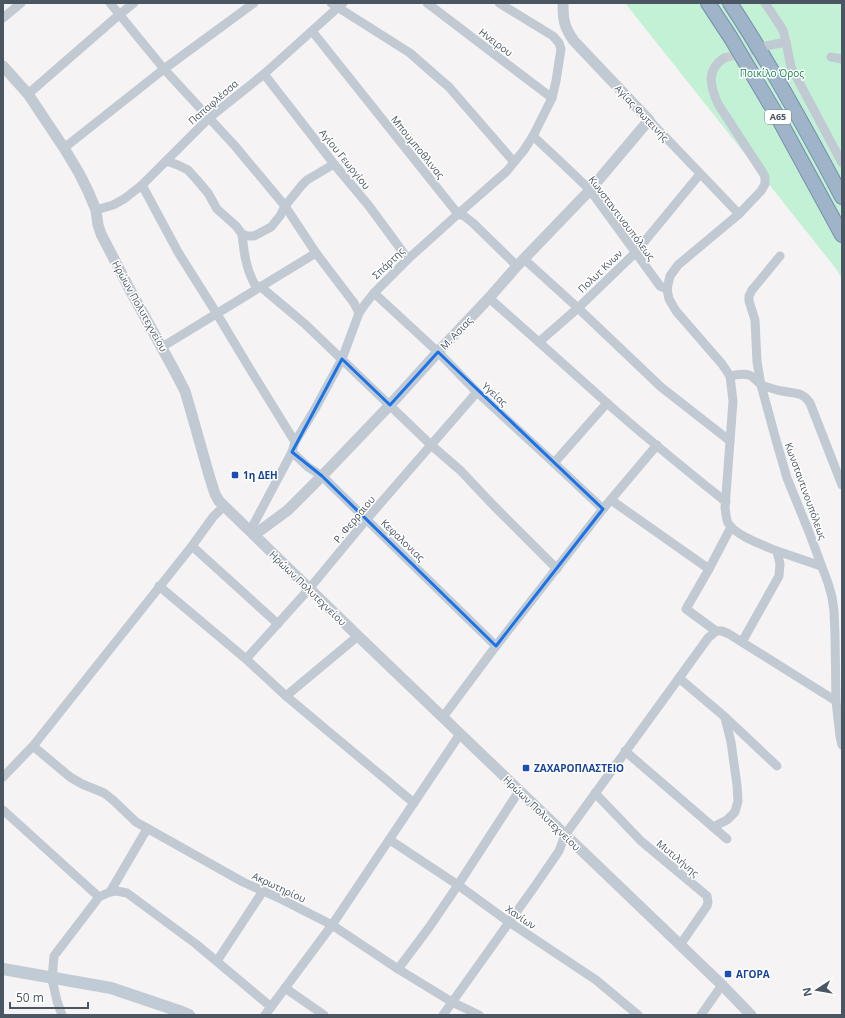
<svg xmlns="http://www.w3.org/2000/svg" width="845" height="1018" viewBox="0 0 845 1018" font-family="'Open Sans',sans-serif">
  <style>
    .green { fill: #c3f1d5 }
    .lines { fill: none; stroke-linecap: round; stroke-linejoin: round }
    .minor-tunnel { stroke: #caccce; stroke-width: 9; stroke-dasharray: 9 4.5; stroke-linecap: butt }
    .trunk-casing { stroke: #7690ad; stroke-width: 16 }
    .minor { stroke: #c1cad2; stroke-width: 9 }
    .tertiary { stroke: #c1cad2; stroke-width: 11 }
    .trunk { stroke: #9fb4c9; stroke-width: 14 }
    .secondary-bridge { stroke: #c1cbd6; stroke-width: 12 }
    .marked { fill: none; stroke: #1a73e8; stroke-width: 3; stroke-linejoin: round }
    .transit-dot { fill: #1a4fb4; stroke: #fff; stroke-width: 1.5 }
    .labels { text-anchor: middle; stroke-width: 3; stroke-linejoin: round; paint-order: stroke }
    .shield { fill: #fff; stroke: #808990; stroke-width: 1 }
    .shield-label { font-size: 9px; font-weight: bold; fill: #4a5661 }
    .street-label { font-size: 10px; fill: #4a5661; stroke: #fff }
    .park-label { font-size: 10px; fill: #17864f; stroke: #fff }
    .transit-label { font-size: 10px; font-weight: bold; fill: #164399; stroke: #fff; text-anchor: start }
  </style>
  <rect width="100%" height="100%" fill="#f5f3f3"/>
  <!-- green -->
  <polygon class="green" points="625,3 842,3 842,279 837,270"/>
  <g class="lines">
    <!-- minor-tunnel -->
    <polyline class="minor-tunnel" points="724,58 763,47"/>
    <defs>
      <g id="trunk">
        <polyline points="708,3 731,38 776,114 842,235"/>
        <path d="M730,3C771,65 807,131 842,197"/>
      </g>
    </defs>
    <!-- trunk casing -->
    <use href="#trunk" class="trunk-casing"/>
    <!-- minor -->
    <g class="minor">
      <polyline points="110,3 164,69 235,146 285,206 316,253 354,303 359,313"/>
      <polyline points="331,3 410,53 435,75 449,87 514,162"/>
      <polyline points="427,3 552,98"/>
      <polyline points="765,3 783,30 786,42 766,46"/>
      <polyline points="3,18 21,3"/>
      <polyline points="312,31 458,214 464,216 473,223 517,266"/>
      <polyline points="786,42 791,67 842,163"/>
      <polyline points="831,57 842,59"/>
      <polyline points="264,74 334,164 369,206 408,259"/>
      <polyline points="28,94 120,14 134,3"/>
      <polyline points="649,120 739,214"/>
      <path d="M533,136L564,165L590,190L660,286L667,289L669,299L676,311L722,364L730,376L733,401L725,508C726,513 726,519 728,523C736,536 763,545 777,551L780,564L779,576L742,642"/>
      <polyline points="64,148 164,69 254,3"/>
      <polyline points="166,161 178,165 188,170 197,180 208,193 217,209 236,226 242,234 247,236 254,236 271,227 280,216 285,206 302,185 307,180 334,164"/>
      <polyline points="142,185 178,252 217,314 250,369 295,442"/>
      <polyline points="96,210 113,205 124,199 142,185 209,118 264,74 343,3"/>
      <path d="M242,234C244,253 246,269 255,285L261,287L305,324L431,445L461,471L493,505L557,569"/>
      <polyline points="780,256 757,284 752,290 749,296 749,301 755,320 757,362 761,385 776,440 787,478 809,532 828,583 832,597 834,611 835,635 836,701 840,737 842,745"/>
      <polyline points="524,259 578,308 661,387 730,441"/>
      <path d="M667,289L670,276L678,265L739,214L761,191L765,184V177L763,173L718,104C710,86 706,70 724,58"/>
      <polyline points="374,293 438,352 477,392 554,463 603,509"/>
      <path d="M489,298C529,333 568,368 607,403C645,437 686,470 726,502"/>
      <polyline points="539,342 578,308 635,253 700,174"/>
      <polyline points="162,347 316,253"/>
      <path d="M730,376C736,375 743,373 749,375C755,377 758,384 764,386C770,388 776,390 782,391C795,394 802,391 810,403L842,485"/>
      <polyline points="292,452 308,467 322,476 496,646"/>
      <polyline points="554,463 607,403"/>
      <polyline points="611,500 709,569"/>
      <polyline points="250,531 292,452 295,442 315,409 342,359 359,313 366,303 374,293 408,259 458,214 507,171 524,150 533,136 552,98 556,81 561,49 559,43 553,36 499,3"/>
      <polyline points="192,546 278,624"/>
      <polyline points="777,551 821,566"/>
      <polyline points="159,586 246,659 286,696 414,803"/>
      <polyline points="716,631 686,609 709,569 731,527"/>
      <polyline points="246,659 309,589 366,520 477,392"/>
      <polyline points="679,678 725,717 777,766"/>
      <polyline points="286,696 358,636"/>
      <polyline points="443,717 496,646 603,509 657,445"/>
      <polyline points="33,746 70,777 82,784 104,793 113,800 136,822 243,882 281,899 332,925 398,969 452,1002 479,1015"/>
      <polyline points="625,751 727,839"/>
      <polyline points="3,777 33,746 192,546 213,517 224,506"/>
      <polyline points="595,793 641,841 707,896 708,902 707,906 680,945"/>
      <polyline points="3,810 99,897"/>
      <polyline points="713,827 727,820 735,812 738,801 737,785 731,742 725,718"/>
      <polyline points="390,840 458,885 509,922 596,980 638,1015"/>
      <polyline points="110,892 117,891 127,893 196,944 271,1007"/>
      <polyline points="217,961 263,891"/>
      <polyline points="398,969 428,929 458,885 519,791"/>
      <polyline points="285,988 324,1015"/>
      <polyline points="62,1015 57,1001 52,979 54,956 99,897 110,892 147,829"/>
      <polyline points="265,1015 332,925 460,734"/>
      <polyline points="443,1015 535,886 559,851 565,835 679,678 708,638 716,631 722,631 729,634 836,701"/>
      <polyline points="701,1015 722,985"/>
    </g>
    <!-- tertiary -->
    <g class="tertiary">
      <polyline points="3,66 28,94 64,148 79,173 88,191 96,210 98,225 101,234 129,288 173,368 185,391 192,415 209,475 215,494 219,501 358,636 722,985 751,1015"/>
      <path d="M254,535L288,510L322,476L390,405L438,352L489,298L517,266L590,190L649,120L574,41C564,27 563,20 563,3"/>
    </g>
    <!-- trunk -->
    <use href="#trunk" class="trunk"/>
    <!-- secondary-bridge -->
    <polyline class="secondary-bridge" points="3,969 111,988 182,1012 189,1015"/>
  </g>
  <!-- marked area -->
  <path class="marked" d="M438,352L603,509L496,646L322,476L292,452L342,359L390,405Z"/>
  <!-- markers -->
  <g class="transit-dot">
    <rect x="231" y="471" width="8" height="8" rx="2"/>
    <rect x="522" y="764" width="8" height="8" rx="2"/>
    <rect x="724" y="970" width="8" height="8" rx="2"/>
  </g>
  <g class="labels">
    <!-- shield labels -->
    <rect class="shield" x="765" y="110" width="26" height="14" rx="3"/>
    <g class="shield-label">
      <text x="778" y="120">Α65</text>
    </g>
    <!-- street labels -->
    <g class="street-label">
      <text transform="translate(496 42) rotate(37)" y="4">Ηνειρου</text>
      <text transform="translate(213 102) rotate(-41)" y="4">Παπαφλέσσα</text>
      <text transform="translate(642 113) rotate(47)" y="4">Αγίας Φωτεινής</text>
      <text transform="translate(418 147) rotate(51)" y="4">Μπουμποθλινας</text>
      <text transform="translate(345 159) rotate(51)" y="4">Αγίου Γεωργίου</text>
      <text transform="translate(622 218) rotate(53)" y="4">Κωνσταντινουπόλεως</text>
      <text transform="translate(388 263) rotate(-44)" y="4">Σπάρτης</text>
      <text transform="translate(600 271) rotate(-44)" y="4">Πολυτ Κνων</text>
      <text transform="translate(140 306) rotate(61)" y="4">Ηρώων Πολυτεχνείου</text>
      <text transform="translate(456 333) rotate(-46)" y="4">Μ. Ασιας</text>
      <text transform="translate(495 394) rotate(43)" y="4">Υγείας</text>
      <text transform="translate(806 491) rotate(70)" y="4">Κωνσταντινουπόλεως</text>
      <text transform="translate(354 519) rotate(-50)" y="4">Ρ. Φερραιου</text>
      <text transform="translate(403 540) rotate(44)" y="4">Κεφαλονιας</text>
      <text transform="translate(308 588) rotate(44)" y="4">Ηρώων Πολυτεχνείου</text>
      <text transform="translate(542 813) rotate(44)" y="4">Ηρώων Πολυτεχνείου</text>
      <text transform="translate(678 858) rotate(40)" y="4">Μυτιλήνης</text>
      <text transform="translate(279 887) rotate(25)" y="4">Ακρωτηρίου</text>
      <text transform="translate(521 917) rotate(34)" y="4">Χανίων</text>
    </g>
    <!-- park labels -->
    <g class="park-label">
      <text x="772" y="77">Ποικίλο Όρος</text>
    </g>
    <!-- transit labels -->
    <g class="transit-label">
      <text x="243" y="479">1η ΔΕΗ</text>
      <text x="534" y="772">ΖΑΧΑΡΟΠΛΑΣΤΕΙΟ</text>
      <text x="736" y="978">ΑΓΟΡΑ</text>
    </g>
  </g>
  <!-- border -->
  <rect width="845" height="1018" fill="none" stroke="#4a5661" stroke-width="8"/>
  <!-- north arrow -->
  <g transform="translate(817 990) rotate(258)" stroke="#ffffff" stroke-width="3" paint-order="stroke">
  <path d="M0-3L7 15L0 10L-7 15Z" fill="#4a5661"/>
  <text y="-6" font-size="11" font-weight="bold" text-anchor="middle" fill="#4a5661">N</text>
  </g>
  <!-- scale -->
  <path d="M10 1002v6h78v-6" fill="none" stroke="#4a5661" stroke-width="2"/>
  <text x="16" y="1002" font-size="12" fill="#4a5661" stroke="#ffffff" stroke-width="3" paint-order="stroke">50 m</text>
</svg>
